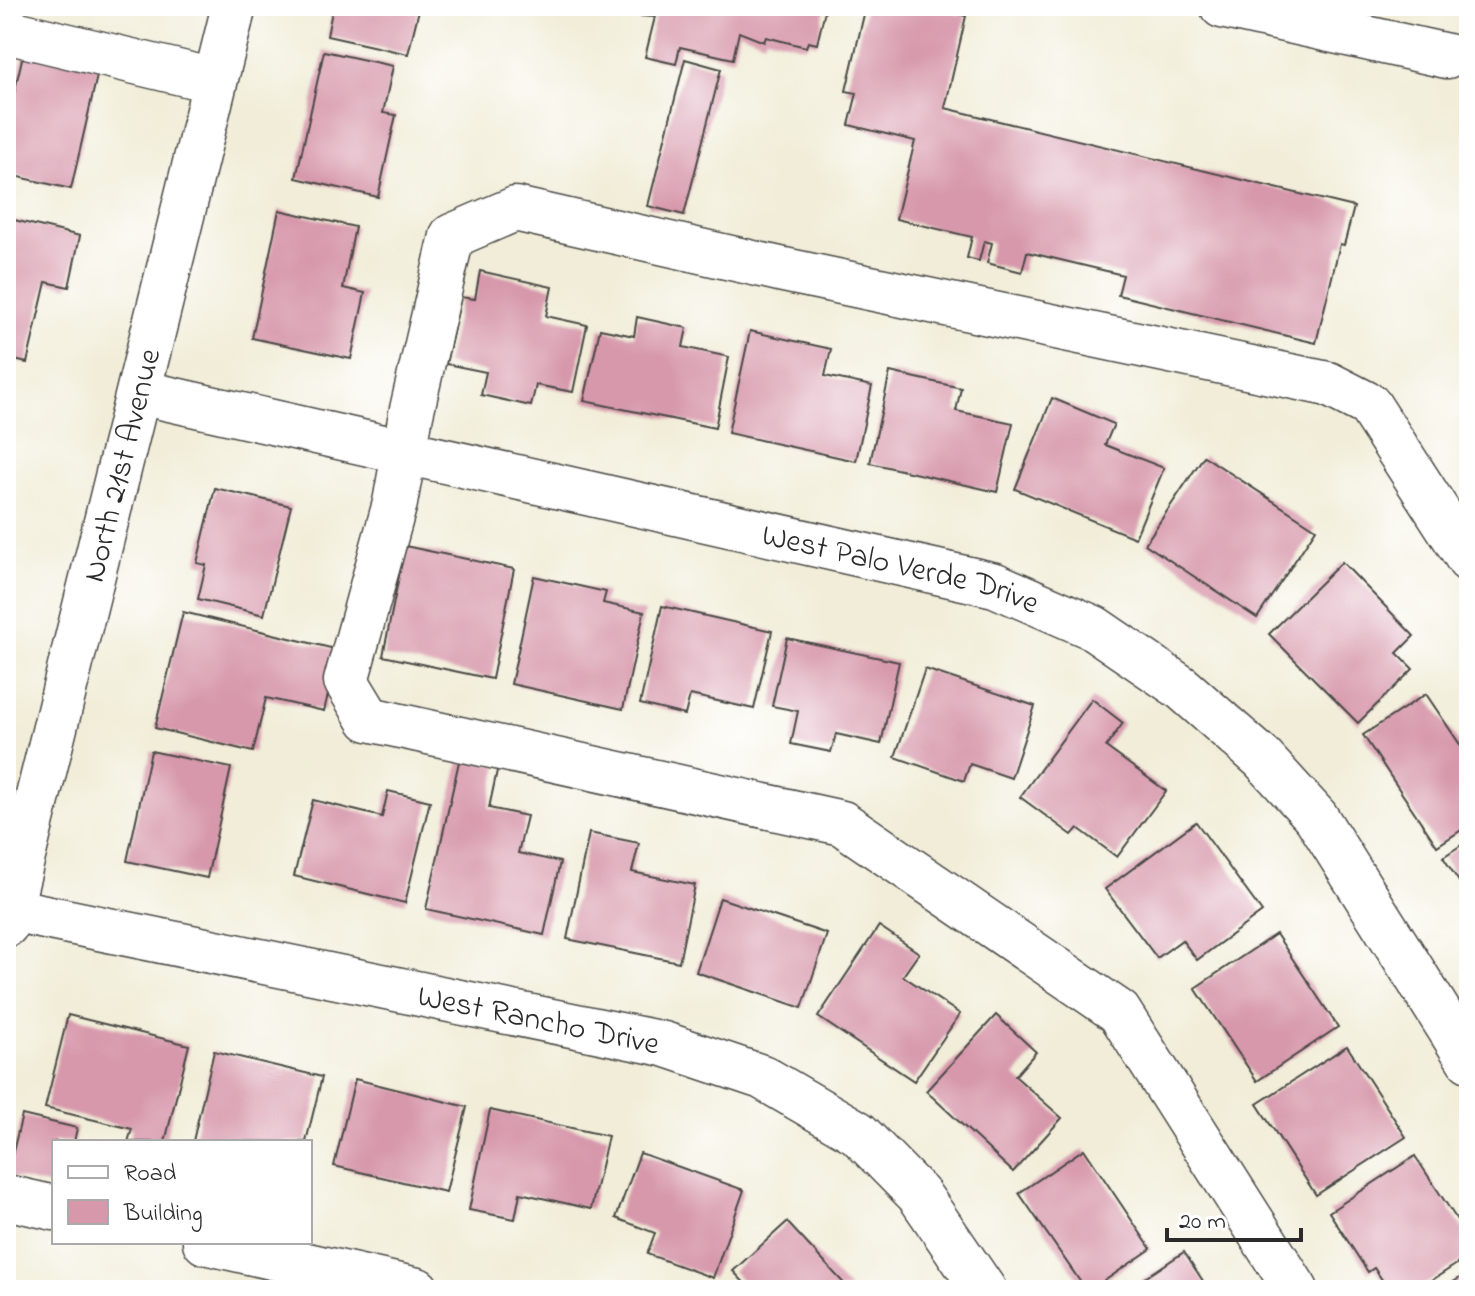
<svg xmlns="http://www.w3.org/2000/svg" width="1475" height="1296" viewBox="0 0 1475 1296" font-family="'Indie Flower',sans-serif">
  <style>
    .building { fill: #d798ac }
    .lines { fill: none; stroke-linecap: round; stroke-linejoin: round }
    .minor-casing { stroke: #494845; stroke-width: 47 }
    .minor { stroke: #fff; stroke-width: 44 }
    .labels { text-anchor: middle; stroke-width: 7; stroke-linejoin: round; paint-order: stroke }
    .street-label { font-size: 32px; fill: #2b2b2b; stroke: #fff }
  </style>
  <rect width="100%" height="100%" fill="#fff"/>
  <filter id="ink" filterUnits="userSpaceOnUse"><feTurbulence type="fractalNoise" baseFrequency=".0125" numOctaves="2"/><feDisplacementMap in="SourceGraphic" scale="16" xChannelSelector="R" yChannelSelector="G"/><feConvolveMatrix kernelMatrix="1 2 1 2 8 2 1 2 1" color-interpolation-filters="sRGB"/></filter>
  <filter id="wash" filterUnits="userSpaceOnUse"><feTurbulence type="fractalNoise" baseFrequency=".006" numOctaves="4" result="noise"/><feDisplacementMap in="SourceGraphic" scale="32" xChannelSelector="R" yChannelSelector="G"/><feGaussianBlur stdDeviation="1.8" result="paint"/><feColorMatrix in="noise" values="0 0 0 0 0 0 0 0 0 0 0 0 0 0 0 0 0 1.4 0 .05"/><feComposite in="paint" operator="in"/></filter>
  <g filter="url(#wash)">
    <rect width="100%" height="100%" fill="#f1edd8"/>
    <g id="blocks">
      <!-- building -->
      <g class="building">
        <polygon points="333,6 420,6 408,54 327,36"/>
        <polygon points="588,6 826,6 817,44 808,42 806,47 766,37 764,42 739,32 733,59 680,47 676,64 645,57 655,17 609,14"/>
        <polygon points="866,6 951,6 950,12 966,16 945,108 1354,207 1344,245 1340,244 1316,343 1118,295 1123,275 1027,252 1022,272 987,263 992,243 984,241 979,261 967,258 972,237 896,219 915,141 849,125 857,93 846,91"/>
        <polygon points="24,50 99,67 71,189 6,174 6,129"/>
        <polygon points="324,51 393,66 383,113 396,115 378,197 296,178"/>
        <polygon points="685,59 721,69 684,215 648,206"/>
        <polygon points="279,210 355,227 343,288 365,293 351,359 252,338"/>
        <polygon points="6,218 80,236 69,287 46,282 27,363 6,358"/>
        <polygon points="480,271 552,287 546,316 587,325 573,392 536,385 531,406 481,395 486,372 446,364 461,297 475,299"/>
        <polygon points="637,317 687,328 683,347 729,357 715,428 584,401 600,329 634,336"/>
        <polygon points="750,331 831,349 825,376 872,386 856,461 728,433"/>
        <polygon points="890,372 961,388 956,411 1013,423 997,492 870,463"/>
        <polygon points="6,384 15,386 7,421 6,421"/>
        <polygon points="1052,398 1114,424 1105,445 1164,468 1135,538 1015,489"/>
        <polygon points="1204,456 1316,529 1257,618 1145,544"/>
        <polygon points="215,488 291,506 264,615 198,599 206,565 197,563"/>
        <polygon points="405,546 514,569 492,679 383,656"/>
        <polygon points="1342,562 1414,636 1397,653 1413,669 1358,723 1269,634"/>
        <polygon points="534,576 606,592 603,603 644,612 623,709 511,684"/>
        <polygon points="662,606 772,631 754,709 690,695 685,715 640,704"/>
        <polygon points="183,612 339,650 324,711 266,698 253,752 155,728"/>
        <polygon points="787,638 899,662 881,744 836,734 831,752 791,744 798,711 772,706"/>
        <polygon points="925,669 1035,706 1011,778 970,764 964,781 895,757"/>
        <polygon points="1426,694 1461,746 1469,740 1469,825 1437,846 1363,735"/>
        <polygon points="1092,699 1123,723 1106,747 1166,791 1117,857 1078,828 1072,835 1020,797"/>
        <polygon points="151,751 231,768 207,878 127,861"/>
        <polygon points="460,757 498,766 489,808 527,816 518,853 560,862 544,935 426,909"/>
        <polygon points="388,791 430,801 405,903 294,876 313,800 382,817"/>
        <polygon points="1196,822 1262,912 1197,960 1182,940 1157,958 1105,889"/>
        <polygon points="589,833 639,843 632,872 695,885 679,962 567,939"/>
        <polygon points="1469,840 1469,897 1443,857"/>
        <polygon points="720,898 827,934 802,1008 696,972"/>
        <polygon points="879,926 919,953 903,976 960,1014 914,1081 818,1017"/>
        <polygon points="1276,934 1338,1027 1257,1081 1195,988"/>
        <polygon points="68,1015 189,1045 165,1142 128,1142 132,1129 45,1108"/>
        <polygon points="996,1015 1036,1052 1015,1076 1062,1118 1013,1172 926,1091"/>
        <polygon points="1347,1046 1406,1137 1316,1195 1257,1104"/>
        <polygon points="214,1051 322,1077 306,1142 193,1141"/>
        <polygon points="355,1079 467,1107 446,1192 334,1166"/>
        <polygon points="490,1110 608,1136 591,1209 520,1193 515,1219 469,1210"/>
        <polygon points="22,1115 77,1128 74,1142 54,1142 54,1187 7,1176"/>
        <polygon points="1084,1149 1151,1249 1091,1290 1086,1290 1019,1193"/>
        <polygon points="640,1153 744,1190 713,1278 647,1254 655,1233 616,1218"/>
        <polygon points="1415,1156 1469,1238 1469,1256 1417,1290 1389,1290 1374,1268 1368,1272 1329,1212"/>
        <polygon points="787,1222 850,1290 751,1290 733,1271"/>
        <polygon points="1184,1252 1209,1290 1127,1290"/>
        <polygon points="1469,1272 1469,1290 1441,1290"/>
      </g>
    </g>
  </g>
  <g filter="url(#ink)">
    <use href="#blocks" fill-opacity="0" stroke="#494845" stroke-width="2"/>
    <g class="lines">
      <defs>
        <g id="minor">
          <polyline points="1222,6 1447,56"/>
          <polyline points="6,31 215,81"/>
          <path id="s1" d="M139,392L995,585L1094,628L1182,688L1262,758L1316,817L1469,1060"/>
          <path id="s2" d="M6,909L664,1044L762,1077L858,1133L919,1195L984,1290"/>
          <path id="s3" d="M6,925L234,6"/>
          <polyline points="6,1197 54,1208"/>
          <polyline points="205,1242 417,1290"/>
          <polyline points="1296,1290 1119,1012 842,823 369,719 346,681 395,503 411,414 452,236 515,209 784,270 1328,384 1369,405 1469,560"/>
        </g>
      </defs>
      <!-- minor casing -->
      <use href="#minor" class="minor-casing"/>
      <!-- minor -->
      <use href="#minor" class="minor"/>
    </g>
  </g>
  <g class="labels">
    <!-- street labels -->
    <g class="street-label">
      <text dy="11" stroke="none"><textPath href="#s3" startOffset="474">North 21st Avenue</textPath></text>
      <text dy="11" stroke="none"><textPath href="#s1" startOffset="782">West Palo Verde Drive</textPath></text>
      <text dy="11" stroke="none"><textPath href="#s2" startOffset="544">West Rancho Drive</textPath></text>
    </g>
  </g>
  <!-- margin -->
  <rect width="1475" height="1296" fill="none" stroke="#fff" stroke-width="32"/>
  <!-- legend -->
  <rect x="52" y="1140" width="260" height="104" fill="#ffffff" stroke="#aaaaaa" stroke-width="2"/>
  <rect x="68" y="1166" width="40" height="12" fill="#ffffff" stroke="#aaaaaa" stroke-width="2"/>
  <text x="124" y="1180" font-size="24" fill="#2b2b2b">Road</text>
  <rect x="68" y="1200" width="40" height="24" fill="#d798ac" stroke="#aaaaaa" stroke-width="2"/>
  <text x="124" y="1220" font-size="24" fill="#2b2b2b">Building</text>
  <!-- scale -->
  <path d="M1167 1228v12h134v-12" fill="none" stroke="#2b2b2b" stroke-width="4"/>
  <text x="1179" y="1228" font-size="24" fill="#2b2b2b" stroke="#ffffff" stroke-width="6" paint-order="stroke">20 m</text>
</svg>
